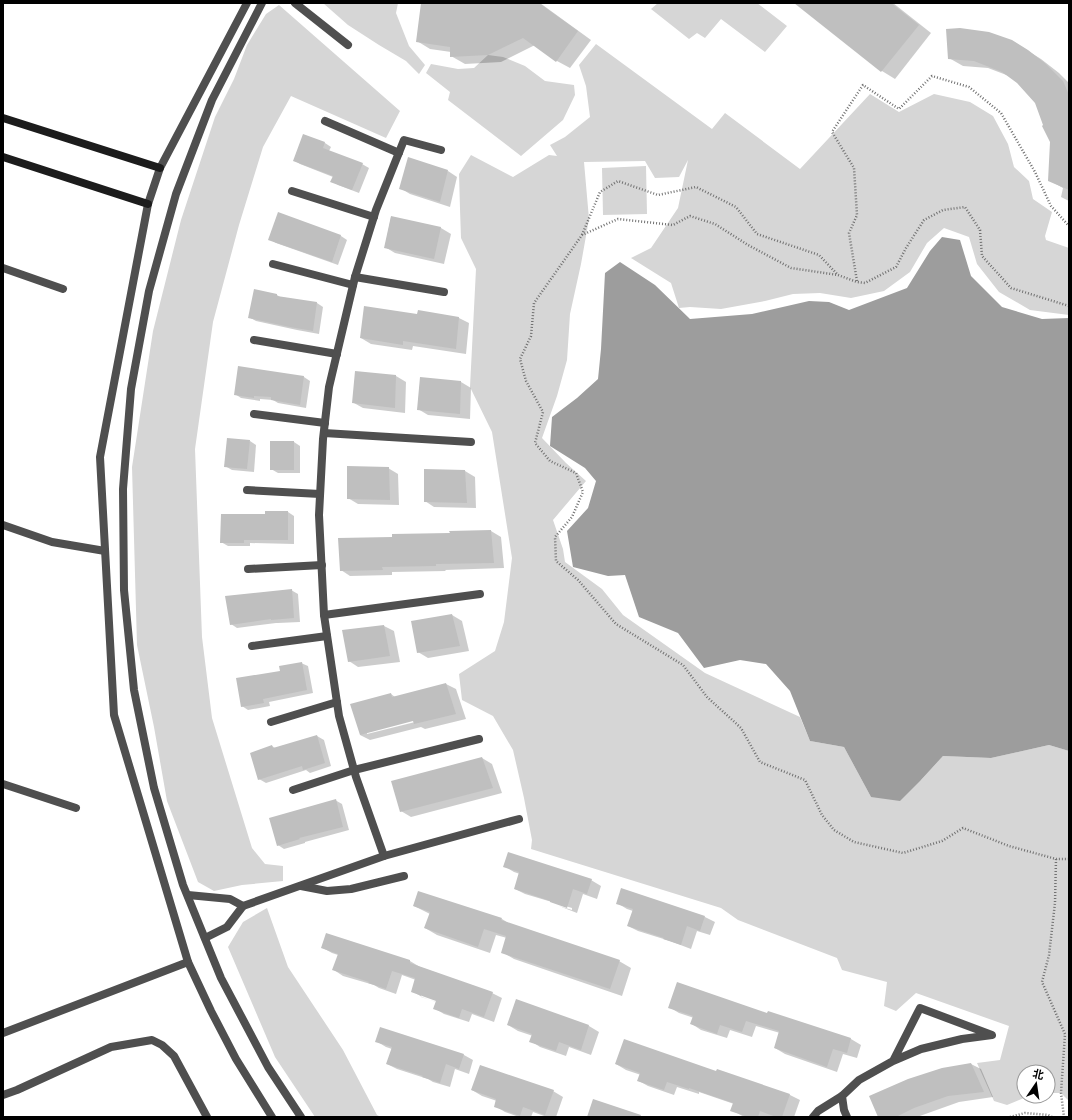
<svg xmlns="http://www.w3.org/2000/svg" width="1072" height="1120" viewBox="0 0 1072 1120" font-family="'Public Sans','Noto Sans SC',sans-serif">
  <style>
    .green { fill: #d6d6d6 }
    .water { fill: #9d9d9d }
    .shadow { fill: #0003; fill-rule: evenodd }
    .building { fill: #bfbfbf }
    .lines { fill: none; stroke-linecap: round; stroke-linejoin: round }
    .path { stroke: #717171; stroke-width: 2.5; stroke-dasharray: 1 2; stroke-linecap: butt }
    .minor { stroke: #4f4f4f; stroke-width: 8 }
    .tertiary { stroke: #4f4f4f; stroke-width: 8 }
    .secondary { stroke: #1c1c1c; stroke-width: 8 }
  </style>
  <rect width="100%" height="100%" fill="#fff"/>
  <!-- green -->
  <g class="green">
    <polygon points="323,3 398,3 396,13 409,46 425,65 419,74 406,61 379,45 348,25"/>
    <polygon points="658,3 757,3 787,26 765,52 721,19 705,38 697,33 689,39 651,9"/>
    <polygon points="279,5 400,111 386,138 291,96 263,147 239,225 213,322 195,449 202,637 212,718 252,848 265,864 283,866 283,881 242,885 214,891 198,882 167,801 154,727 137,645 132,467 153,331 181,220 215,117 234,79 247,45 266,14"/>
    <polygon points="596,44 712,129 725,113 800,169 870,94 899,112 934,94 970,102 993,116 1008,144 1014,167 1029,181 1033,199 1052,212 1045,236 1046,240 1069,248 1069,315 1030,310 999,292 977,264 969,237 944,228 927,243 910,272 884,291 851,298 820,293 793,294 765,301 721,309 690,307 679,308 671,283 631,258 651,248 678,208 688,160 679,177 655,178 645,161 584,162 589,219 581,264 570,314 567,360 557,396 542,438 566,463 586,481 553,520 563,549 565,562 602,589 623,615 705,673 800,717 810,741 844,747 871,797 921,780 943,756 991,758 1049,745 1069,751 1069,1101 1061,1093 1048,1093 1048,1072 1024,1072 1024,1096 1029,1096 1007,1105 994,1101 977,1063 1000,1060 1009,1026 916,993 896,1011 884,1006 887,982 842,970 837,958 738,920 721,908 531,849 532,840 524,798 513,750 493,716 462,700 459,674 495,651 504,622 512,558 492,432 470,387 476,269 461,238 460,209 459,174 471,155 513,177 549,155 557,156 550,145 565,137 590,117 586,86 579,65"/>
    <polygon points="488,55 503,57 525,66 545,81 574,85 575,95 563,120 521,156 448,100 450,92 426,73 431,64 458,69 474,68"/>
    <polygon points="646,166 647,214 603,215 602,168"/>
    <polygon points="267,908 288,967 343,1050 377,1115 381,1117 315,1117 275,1057 228,947 243,922"/>
  </g>
  <!-- water -->
  <polygon class="water" points="942,237 960,240 971,276 1002,307 1042,319 1069,318 1069,751 1049,745 991,758 943,756 921,780 900,801 871,797 844,747 810,741 790,691 766,664 740,660 704,668 678,633 639,617 625,575 608,576 573,567 567,531 588,508 596,481 585,468 550,446 552,417 577,398 598,379 601,349 605,273 620,262 655,285 690,319 752,314 809,301 829,302 849,310 907,288 930,251"/>
  <!-- shadow -->
  <g class="shadow">
    <polygon points="422,3 540,3 591,40 570,68 557,61 535,45 501,62 465,64 451,56 451,52 430,49 417,41"/>
    <polygon points="796,3 893,3 931,33 895,79 882,71"/>
    <polygon points="1012,41 1041,59 1059,73 1069,83 1069,201 1061,197 1063,188 1049,180 1051,142 1036,103 1018,82 1009,76 988,68 963,66 949,58"/>
    <polygon points="304,135 325,143 331,147 329,151 362,164 369,168 359,193 338,185 332,181 333,177 300,164 294,160"/>
    <polygon points="448,171 457,177 450,207 410,194 400,188"/>
    <polygon points="279,214 341,236 347,240 338,265 276,243 269,239"/>
    <polygon points="391,217 441,228 451,234 444,264 395,253 385,247"/>
    <polygon points="277,295 280,297 317,303 323,307 319,334 297,330 256,321 249,317"/>
    <polygon points="418,315 459,318 469,323 466,354 413,346 412,350 371,344 361,338"/>
    <polygon points="239,367 304,377 310,381 306,408 278,403 273,400 260,399 260,401 241,398 235,394"/>
    <polygon points="356,372 396,376 406,382 405,413 363,408 354,403"/>
    <polygon points="421,378 461,382 471,388 470,419 428,415 418,409"/>
    <polygon points="250,441 256,445 254,472 232,470 225,466"/>
    <polygon points="294,442 300,446 300,473 278,473 271,469"/>
    <polygon points="388,468 398,474 399,505 358,504 348,498"/>
    <polygon points="425,470 465,471 475,477 476,508 434,507 425,501"/>
    <polygon points="288,512 294,516 294,544 250,543 250,546 228,546 221,542 266,515"/>
    <polygon points="491,531 501,537 504,568 445,570 446,571 392,572 392,575 350,576 341,570 393,538"/>
    <polygon points="291,590 298,594 300,622 278,623 276,623 237,628 231,624"/>
    <polygon points="452,615 462,621 469,651 428,658 418,652"/>
    <polygon points="384,626 394,631 400,662 358,667 349,661"/>
    <polygon points="301,663 308,666 313,693 269,702 270,706 248,710 242,706 281,672"/>
    <path d="M446,684L456,689L466,719L425,729L421,727L370,740L360,735L391,694L395,697ZM418,719L419,721L367,734V732Z"/>
    <polygon points="317,736 324,740 331,766 310,773 306,770 266,783 259,779 272,746 275,748"/>
    <polygon points="482,758 492,764 502,793 411,817 401,811"/>
    <polygon points="335,800 342,804 349,830 305,842 305,843 284,849 278,845"/>
    <polygon points="504,866 591,880 601,886 597,899 583,894 577,913 559,906 572,910 572,908 525,894 515,889 520,874 514,872"/>
    <polygon points="419,892 502,919 510,924 619,961 631,968 622,996 514,959 502,952 507,938 496,935 490,953 437,935 425,928 430,914 414,906"/>
    <polygon points="617,903 705,917 715,922 710,935 697,931 691,949 670,941 638,931 628,926 633,911 627,909"/>
    <path d="M327,934L410,961L420,967L492,993L502,998L494,1022L472,1014L469,1022L444,1014L434,1008L436,1002L422,997L412,991L416,980L402,975L396,994L379,988L374,985L343,976L334,970L338,955L332,953L323,948ZM421,994L441,1001L440,1003L421,997Z"/>
    <polygon points="516,1001 589,1026 599,1032 591,1055 569,1047 566,1056 540,1047 531,1041 533,1036 518,1031 508,1025"/>
    <polygon points="669,1007 767,1014 768,1012 851,1039 861,1045 857,1058 843,1054 837,1072 785,1054 775,1048 780,1033 756,1026 752,1037 730,1030 727,1038 701,1030 692,1024 694,1018 679,1013"/>
    <polygon points="376,1041 464,1055 473,1060 469,1074 455,1069 450,1087 433,1082 428,1079 397,1069 387,1064 392,1049 386,1047"/>
    <polygon points="616,1064 717,1072 717,1070 790,1095 800,1100 794,1117 772,1117 770,1116 769,1117 744,1117 732,1110 734,1104 699,1092 699,1094 677,1087 674,1095 648,1086 639,1081 641,1075 626,1070"/>
    <polygon points="971,1064 981,1069 993,1097 959,1102 917,1117 879,1117"/>
    <polygon points="472,1090 553,1091 563,1097 556,1117 547,1117 533,1112 531,1117 519,1117 505,1112 495,1106 497,1101 482,1096"/>
  </g>
  <!-- building -->
  <g class="building">
    <polygon points="421,3 539,3 578,31 556,62 523,38 488,55 450,57 450,47 416,42"/>
    <polygon points="794,3 891,3 919,25 881,72"/>
    <polygon points="960,28 989,32 1012,40 1028,50 1046,64 1063,81 1069,95 1069,190 1048,181 1050,142 1042,126 1043,125 1035,103 1017,83 1002,72 974,61 948,59 946,29"/>
    <polygon points="303,134 325,142 323,148 363,163 352,190 330,182 333,176 293,161"/>
    <polygon points="408,157 448,170 440,202 399,189"/>
    <polygon points="278,212 341,235 332,262 268,240"/>
    <polygon points="391,216 441,227 434,259 384,248"/>
    <polygon points="254,289 277,294 277,296 317,302 313,331 290,327 248,318"/>
    <polygon points="364,306 417,314 418,310 459,317 456,349 403,341 403,345 360,338"/>
    <polygon points="238,366 304,376 300,405 271,400 271,397 254,396 254,398 234,395"/>
    <polygon points="355,371 396,375 395,408 352,403"/>
    <polygon points="420,377 461,381 460,414 417,410"/>
    <polygon points="227,438 250,440 247,469 224,467"/>
    <rect x="270" y="441" width="24" height="29"/>
    <polygon points="347,466 389,467 390,500 347,499"/>
    <polygon points="424,469 465,470 467,503 424,502"/>
    <polygon points="265,511 288,511 288,540 244,540 244,543 220,543 221,514 265,514"/>
    <polygon points="491,530 494,563 436,564 436,566 382,567 383,570 340,571 338,538 392,537 392,534 450,533 449,531"/>
    <polygon points="292,589 294,618 271,620 271,619 230,625 225,596"/>
    <polygon points="452,614 460,646 417,653 411,621"/>
    <polygon points="384,625 390,656 348,662 342,630"/>
    <polygon points="302,662 307,690 263,699 264,703 241,707 236,678 280,671 279,666"/>
    <polygon points="446,683 456,714 414,724 413,721 360,735 350,704 391,693 392,697"/>
    <polygon points="317,735 325,763 303,770 302,766 258,780 250,753 272,745 273,748"/>
    <polygon points="482,757 493,788 400,812 391,781"/>
    <polygon points="336,799 343,827 299,838 300,839 277,846 269,818"/>
    <polygon points="508,852 592,879 587,894 573,889 567,908 550,902 550,901 514,889 519,872 503,867"/>
    <polygon points="621,888 705,916 700,931 687,926 681,945 663,939 664,938 627,926 633,909 616,904"/>
    <polygon points="418,891 502,918 501,920 620,960 610,989 501,953 506,936 484,929 478,947 424,928 430,912 413,906"/>
    <polygon points="326,933 410,960 410,963 493,992 484,1017 462,1009 459,1018 433,1009 436,1001 411,992 415,978 392,971 386,989 368,983 369,982 332,970 338,954 321,948"/>
    <polygon points="677,982 767,1013 768,1011 851,1038 847,1053 833,1049 827,1067 774,1048 779,1031 746,1021 742,1032 720,1025 717,1034 690,1024 693,1016 668,1008"/>
    <polygon points="516,999 589,1025 581,1050 559,1042 556,1051 529,1042 532,1034 507,1025"/>
    <polygon points="380,1027 464,1054 459,1069 446,1064 440,1083 422,1077 423,1076 386,1064 392,1047 375,1042"/>
    <polygon points="624,1039 716,1071 717,1069 790,1094 782,1117 776,1117 760,1111 758,1117 748,1117 730,1111 733,1103 689,1088 689,1089 667,1082 664,1090 637,1081 640,1073 615,1064"/>
    <polygon points="971,1063 984,1092 948,1096 914,1108 896,1117 878,1117 869,1096 908,1079 942,1068"/>
    <polygon points="480,1065 554,1090 545,1115 523,1107 520,1116 494,1107 496,1099 471,1090"/>
    <polygon points="593,1099 641,1115 640,1117 587,1117"/>
  </g>
  <g class="lines">
    <!-- path -->
    <g class="path">
      <polyline points="582,235 600,192 618,181 658,195 696,187 736,207 757,234 819,255 838,275"/>
      <polyline points="857,281 849,233 857,215 854,168 832,132 863,85 899,109 932,76 969,87 1001,113 1035,172 1051,206 1069,226"/>
      <polyline points="1069,306 1011,288 982,256 980,230 965,207 943,210 924,220 906,248 896,267 865,283 857,282 838,275 791,268 748,245 715,224 690,216 673,225 618,219 582,235 534,303 531,336 520,359 526,381 543,412 535,443 550,461 576,473 583,492 572,517 555,537 556,561 578,580 616,624 683,665 707,697 741,728 760,762 805,780 822,815 834,830 854,842 903,853 942,841 963,828 1009,846 1056,859 1069,859"/>
      <polyline points="1056,859 1055,903 1049,955 1042,982 1065,1034 1061,1093 1064,1117"/>
      <polyline points="1010,1117 1025,1113 1048,1115 1052,1117"/>
    </g>
    <!-- minor -->
    <g class="minor">
      <polyline points="295,3 348,45"/>
      <polyline points="325,121 399,153"/>
      <polyline points="292,191 374,217"/>
      <polyline points="273,264 353,285"/>
      <polyline points="3,268 63,289"/>
      <polyline points="355,277 444,292"/>
      <polyline points="254,340 337,354"/>
      <polyline points="254,414 325,423"/>
      <polyline points="324,433 471,442"/>
      <polyline points="247,490 320,494"/>
      <polyline points="3,525 52,542 105,551"/>
      <polyline points="248,569 322,565"/>
      <polyline points="324,615 480,594"/>
      <polyline points="252,646 327,636"/>
      <polyline points="271,722 337,702"/>
      <polyline points="3,784 76,808"/>
      <polyline points="293,790 354,770 479,739"/>
      <polyline points="384,856 356,777 339,716 324,615 319,515 323,439 329,387 355,277 376,210 404,140 441,150"/>
      <polyline points="301,886 327,891 351,889 404,876"/>
      <polyline points="188,895 230,899 243,906 227,927 205,938"/>
      <polyline points="243,906 384,856 519,819"/>
      <polyline points="3,1095 17,1090 111,1047 152,1040 162,1045 174,1056 207,1117"/>
      <polyline points="813,1117 818,1111 842,1096"/>
      <polyline points="847,1117 844,1110 842,1096 859,1080 893,1061 921,1049 962,1039 992,1035 920,1008 893,1061"/>
    </g>
    <!-- tertiary -->
    <g class="tertiary">
      <polyline points="247,3 160,168 148,204 100,457 114,715 188,962 211,1011 236,1059 272,1117"/>
      <polyline points="262,3 212,100 176,194 149,291 131,389 123,489 124,590 134,690 154,788 183,885 221,978 268,1067 301,1117"/>
      <polyline points="3,1033 188,962"/>
    </g>
    <!-- secondary -->
    <g class="secondary">
      <polyline points="3,118 160,168"/>
      <polyline points="3,157 148,204"/>
    </g>
  </g>
  <!-- border -->
  <rect width="1072" height="1120" fill="none" stroke="#000000" stroke-width="8"/>
  <!-- north arrow -->
  <g transform="translate(1036 1084) rotate(13)"><circle r="19" fill="#ffffff" stroke="#999999"/>
  <path d="M0-3L7 15L0 10L-7 15Z" fill="#000000"/>
  <text y="-6" font-size="11" font-weight="bold" text-anchor="middle" fill="#000000">北</text>
  </g>
</svg>
